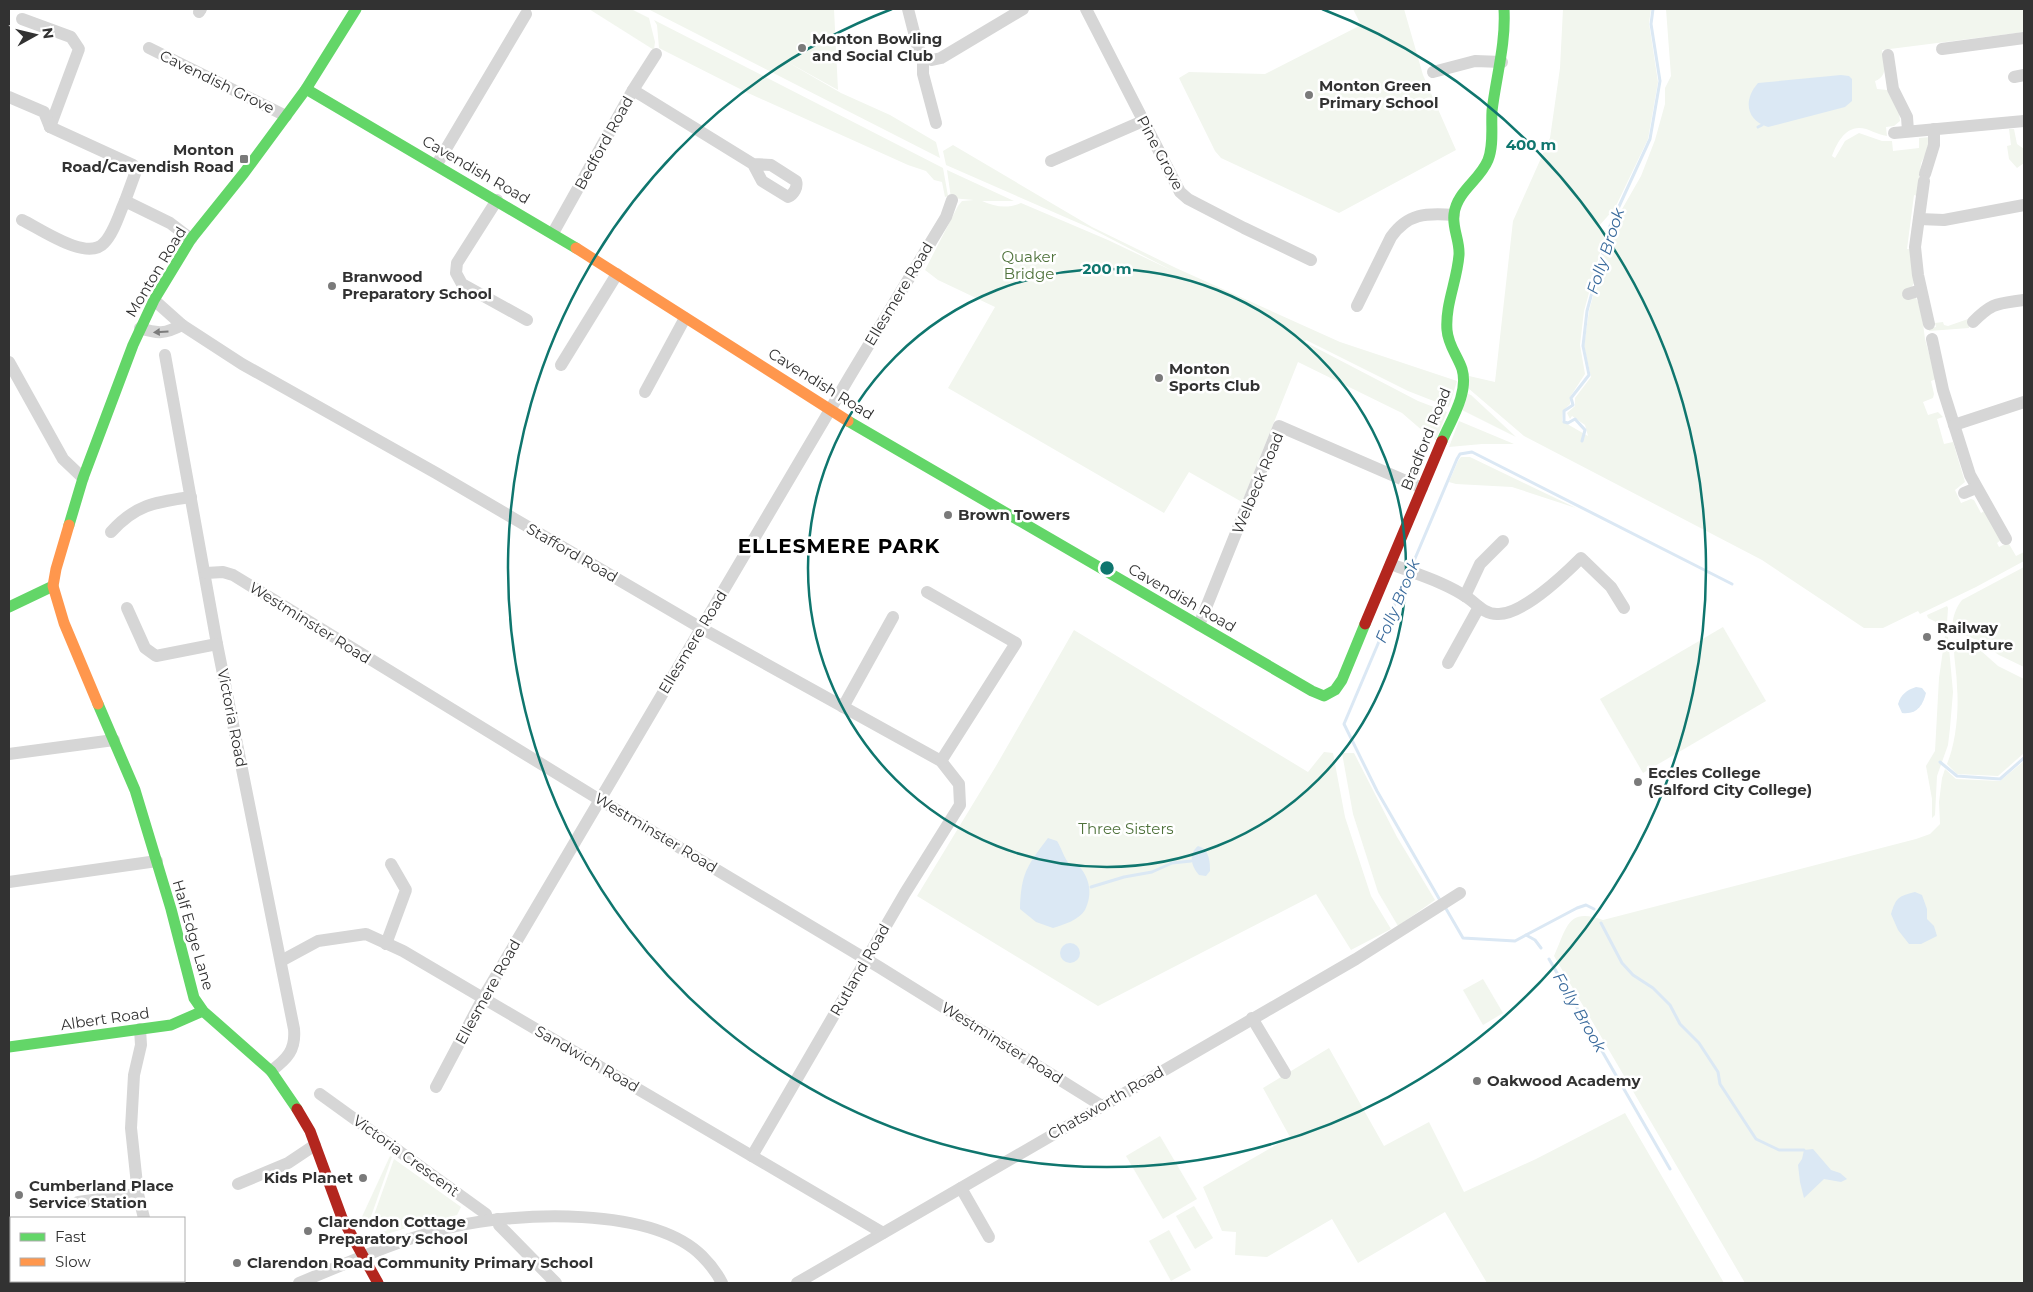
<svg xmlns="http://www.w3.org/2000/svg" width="2033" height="1292" viewBox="0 0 2033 1292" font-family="Montserrat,sans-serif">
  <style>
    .green { fill: #f2f6ee }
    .water { fill: #dbe8f4 }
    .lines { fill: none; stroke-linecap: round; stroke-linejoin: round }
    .stream { stroke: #dbe8f4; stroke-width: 3 }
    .street { stroke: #d6d6d6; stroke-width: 12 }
    .fast { stroke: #63d668; stroke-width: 11 }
    .slow { stroke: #ff974d; stroke-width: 11 }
    .jam { stroke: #b3261e; stroke-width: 11 }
    .oneway { fill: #7c7c7c }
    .ring { fill: none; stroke: #0f766e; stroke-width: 2.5 }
    .poi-dot { fill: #7a7a7a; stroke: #fff; stroke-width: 2 }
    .labels { text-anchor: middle; stroke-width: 5; stroke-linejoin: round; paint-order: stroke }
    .poi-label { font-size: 15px; font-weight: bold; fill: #323232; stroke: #fff; text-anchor: start }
    .street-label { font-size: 15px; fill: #323232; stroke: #fff }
    .park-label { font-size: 15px; fill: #4f723b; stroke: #fff }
    .water-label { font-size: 16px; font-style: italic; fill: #396a9c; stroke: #fff }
    .district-label { font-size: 20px; font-weight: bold; letter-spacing: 1px; fill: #000; stroke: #fff }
    .centre { fill: #0f766e; stroke: #fff; stroke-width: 2.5 }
    .ring-label { font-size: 15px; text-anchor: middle; font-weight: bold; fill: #0f766e; stroke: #fff; stroke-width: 5; stroke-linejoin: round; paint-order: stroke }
  </style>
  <rect width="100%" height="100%" fill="#fff"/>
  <!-- green -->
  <g class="green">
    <polygon points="589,9 631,9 649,18 655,42 654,50"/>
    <polygon points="648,9 834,9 838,90 784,60 841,93 890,115 936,142 940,158"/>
    <polygon points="1353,9 1404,9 1423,75 1456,150 1339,213 1221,158 1215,151 1179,78 1189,72 1265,74 1361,25"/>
    <path d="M1563,9H1651L1649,23L1658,82L1648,139L1615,208L1598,227L1606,231L1584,311L1580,345L1585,374L1570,397V404L1563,411L1562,421L1588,436L1585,425L1572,416L1570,419L1567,413L1575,406V398L1591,377L1584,346L1589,311L1611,230L1617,231L1618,226L1613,225L1641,176L1655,140L1665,104V88L1671,76L1666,9H2024V32L1882,50C1884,62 1889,76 1875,81L1877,89L1887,90L1899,113L1900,121L1894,126L1886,127L1887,136C1877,135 1869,128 1859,128C1844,128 1836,145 1832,156L1835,158L1845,141L1859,133L1882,141H1892L1893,151L1919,148V138L1930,137L1926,153L1921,163L1917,196L1914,195L1907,249H1910L1914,283L1911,288L1921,308L1925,339L1936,379L1931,381L1934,394L1933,398L1923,402L1928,415L1938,412L1943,417L1937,419L1944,444L1953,442L1965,482L1955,490L1961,503L1971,499L1974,500L1981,513L1986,510L2001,540L1997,543L1999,547L2005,544H2009L2016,556L2024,552V561L1976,587L1920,614L1918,611L1883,628H1864L1762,560L1524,436L1468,388L1469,376L1495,382L1513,221L1550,138L1560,68Z"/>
    <polygon points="654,20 943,168 948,196 945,197 942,182 934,180 926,171 908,165 748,93 659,48 657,25"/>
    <polygon points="2009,129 2014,129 2017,144 2024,149 2024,163 2017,168 2009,159 2007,146 2011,145"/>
    <path d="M953,145L1092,227L1176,268L1340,342L1457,381L1449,407L1408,391L1306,340L1305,342L1418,401L1447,412L1436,440L1431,438L1402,413L1298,362L1242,502L1189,472L1164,513L948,388L995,307L938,280L925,270L958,206L962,201L974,200L951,198L947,170L1014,201H982C995,207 1008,209 1021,203L1108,240L1173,271L1090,228L946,165L943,151Z"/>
    <polygon points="1968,319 1969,328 1929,331 1928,328 1936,327 1935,323 1943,322 1944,325 1948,326"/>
    <polygon points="1468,394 1471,395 1516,437 1462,410"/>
    <polygon points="1459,421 1514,444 1482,444 1449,447"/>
    <polygon points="1461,457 1470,457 1576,508 1512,487 1456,484 1449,482 1458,461"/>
    <path d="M2024,567V667L1999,655L1979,641L1953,630C1951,620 1956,607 1962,600Z"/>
    <polygon points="1947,606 1948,608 1947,623 1944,626 1928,618 1927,615"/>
    <polygon points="1723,627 1766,701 1643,773 1600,699"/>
    <polygon points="1074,630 1308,772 1324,752 1333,753 1345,817 1371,896 1391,929 1351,950 1316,894 1098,1006 917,896 996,766"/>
    <polygon points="1945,636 1948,637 1953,692 1950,728 1948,745 1937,776 1935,815 1932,818 1932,799 1926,766 1935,751 1939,678"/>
    <path d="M1957,639L1980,650L1998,666L2024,679V753L1998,776L1957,774L1947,764C1956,743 1959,710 1957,687C1957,672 1953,657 1954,641Z"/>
    <polygon points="1342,753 1354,753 1397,837 1435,900 1398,926 1378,892 1353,814"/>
    <path d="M2024,761V1283H1745L1554,956C1567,928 1567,907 1603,920L1916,839L1930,834L1940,824L1939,802L1942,778L1945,769L1956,779L2000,781Z"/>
    <polygon points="1483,979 1503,1013 1483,1025 1463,990"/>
    <polygon points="1329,1048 1384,1146 1429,1122 1464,1192 1536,1159 1625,1113 1724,1283 1487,1283 1445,1212 1358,1263 1332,1219 1267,1257 1235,1255 1236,1232 1222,1231 1203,1187 1290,1137 1263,1088"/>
    <polygon points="1160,1136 1197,1199 1163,1219 1126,1156"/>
    <polygon points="390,1156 392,1157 368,1225 360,1221"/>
    <polygon points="394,1159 461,1207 457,1215 416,1225 387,1234 378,1233 386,1231 388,1229 384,1226 383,1221 379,1221 377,1230 375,1225 378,1218 374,1215"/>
    <polygon points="1194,1206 1213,1238 1195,1249 1176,1216"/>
    <polygon points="1169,1230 1191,1270 1171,1281 1149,1241"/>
  </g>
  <!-- water -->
  <g class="water">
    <path d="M1841,75L1849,76L1852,79V101L1845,107L1768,127C1746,120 1743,100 1758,83Z"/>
    <path d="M1916,687L1922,688L1926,693C1923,705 1917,715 1902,713L1898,704C1901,694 1907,690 1916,687Z"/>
    <path d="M1048,838L1057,841C1062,849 1064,858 1070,865H1078C1090,878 1093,894 1085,910C1079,920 1063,925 1053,928L1036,922L1020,909C1021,873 1027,866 1048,838Z"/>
    <path d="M1198,846C1209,849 1210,861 1210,871L1206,876L1199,875C1191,866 1188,854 1198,846Z"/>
    <path d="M1915,892L1922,895L1927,909V919L1934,926L1937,936L1921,944H1909L1898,930L1891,914C1896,898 1898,896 1915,892Z"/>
    <circle cx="1070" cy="953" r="10"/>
    <polygon points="1813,1149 1831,1170 1840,1173 1847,1179 1841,1182 1824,1179 1804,1198 1800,1182 1798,1165 1802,1159 1804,1150"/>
  </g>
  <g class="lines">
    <!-- stream -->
    <g class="stream">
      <polyline points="1758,127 1762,125"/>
      <polyline points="1582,441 1585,430 1575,419 1568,423 1564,422 1564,411 1573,405 1571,398 1589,375 1583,346 1587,311 1610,226 1650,139 1660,81 1651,24 1653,9"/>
      <polyline points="1411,568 1457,459 1460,454 1472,452 1732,584"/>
      <polyline points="1408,573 1344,724 1377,791 1441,902"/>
      <polyline points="1940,762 1957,776 2000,779 2024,758"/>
      <polyline points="1091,887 1124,877 1152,872 1172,863 1191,861"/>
      <polyline points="1445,907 1463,938 1515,941 1526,935 1535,940 1541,948"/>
      <polyline points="1601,923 1622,963 1633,975 1653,988 1670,1005 1680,1024 1699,1043 1718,1072 1720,1084 1756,1139 1779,1150 1804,1150"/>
      <polyline points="1526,935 1577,908 1586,905 1594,909"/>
      <polyline points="1549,959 1670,1169"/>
    </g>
    <!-- street -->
    <g class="street">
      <polyline points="908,9 918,48 923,56 923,74 936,123"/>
      <polyline points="1086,9 1180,192 1188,199 1244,228 1311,260"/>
      <polyline points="199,12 201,9"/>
      <polyline points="22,19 71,37 79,49 50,127"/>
      <polyline points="149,48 286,116"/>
      <polyline points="1942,49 2024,38"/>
      <polyline points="1888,55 1893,89 1907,117 1908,131"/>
      <polyline points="923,56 932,60 941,58 1023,9"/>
      <polyline points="1433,72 1475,61 1502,62"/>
      <polyline points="2014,77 2024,75"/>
      <path d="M633,90L753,164L771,165L796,181C798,187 794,194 788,197L762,181L753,164"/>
      <polyline points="9,97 44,112 50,127"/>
      <polyline points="50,127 133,165 136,171 125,201 170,223 191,239"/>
      <polyline points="1894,133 2024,121"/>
      <polyline points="1051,161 1143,121"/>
      <polyline points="437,164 526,14"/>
      <polyline points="1925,174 1934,145 1934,129"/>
      <polyline points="1924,181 1915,247 1918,275 1929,324"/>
      <polyline points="497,200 457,263 456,273 462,284 527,320"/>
      <polyline points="1919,219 1944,220 2024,205"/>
      <path d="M22,220C41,229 87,262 104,243C114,233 119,214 125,201"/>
      <polyline points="553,233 633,90 656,54"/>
      <polyline points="1908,294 1921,290"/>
      <polyline points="154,300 182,325 242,364 436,473 701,628 941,761 959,784 960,805 905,893 752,1156"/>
      <path d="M1357,306L1391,237C1408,213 1426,213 1454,215"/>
      <path d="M1973,322C1993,302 1997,304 2024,300"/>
      <path d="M140,328C158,334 165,334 182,325"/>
      <polyline points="1932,339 1943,390 1970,475 2006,539"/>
      <path d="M165,355L217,644L294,1029C296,1050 287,1059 271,1071"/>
      <polyline points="9,362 63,459 83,478"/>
      <polyline points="561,365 617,274"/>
      <polyline points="645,392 685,318"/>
      <polyline points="1954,425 2024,402"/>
      <polyline points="1964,493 1976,488"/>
      <path d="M111,532C136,504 156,502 191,497"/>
      <path d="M1391,564C1416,574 1445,582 1468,598C1477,604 1484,614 1497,614C1521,616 1565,574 1581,558L1611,587L1624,608"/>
      <polyline points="206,573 223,572 233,575 600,800 879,967 1102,1106"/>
      <polyline points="927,592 1016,643 941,761"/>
      <polyline points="1465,596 1480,564 1503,541"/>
      <polyline points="127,608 145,648 156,656 217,644"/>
      <polyline points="1199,625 1279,426 1422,488"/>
      <polyline points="1448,663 1479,607"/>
      <polyline points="843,707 893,617"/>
      <polyline points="9,754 114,740"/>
      <polyline points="9,882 157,861"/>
      <polyline points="386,944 406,890 391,864"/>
      <polyline points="281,961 318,941 366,934 403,951 883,1233"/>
      <polyline points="1252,1018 1285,1073"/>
      <polyline points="140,1029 141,1045 134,1075 131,1128 138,1194 144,1218"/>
      <polyline points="436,1087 483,998 850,376 946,217 952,200"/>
      <polyline points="320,1094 486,1214 487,1220"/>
      <polyline points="238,1184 288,1163 315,1145"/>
      <polyline points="961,1188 989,1237"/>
      <polyline points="78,1202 138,1194"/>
      <polyline points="498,1219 499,1225 556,1283"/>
      <polyline points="166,1281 166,1283"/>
      <path d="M299,1283C350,1262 399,1239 452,1227C516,1212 652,1206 702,1256C710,1264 717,1273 722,1283"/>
      <polyline points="797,1283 1356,959 1460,893"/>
    </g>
    <!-- fast -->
    <g class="fast">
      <polyline points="306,89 576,248"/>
      <polyline points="848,421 1312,691 1324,696 1335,690 1342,680 1365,624"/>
      <path d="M1442,441C1451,420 1469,393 1462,369C1457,355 1448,345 1447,330C1445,305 1457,281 1459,255C1460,241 1452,228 1454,214C1457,191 1480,180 1488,160C1494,145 1491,127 1492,111C1496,77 1506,44 1504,9"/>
      <polyline points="69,525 83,478 133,345 154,300 191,239 244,173 306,89 356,9"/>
      <polyline points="9,607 53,586"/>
      <polyline points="98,704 135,790 171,909 194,998 203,1011 271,1071 297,1109"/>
      <polyline points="9,1047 171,1025 203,1011"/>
    </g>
    <!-- slow -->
    <g class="slow">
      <polyline points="576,248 848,421"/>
      <polyline points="69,525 56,569 53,586 64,623 98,704"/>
    </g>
    <!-- jam -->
    <g class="jam">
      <polyline points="1365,624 1442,441"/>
      <polyline points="297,1109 310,1131 342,1218 378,1283"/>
    </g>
  </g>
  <!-- one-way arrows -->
  <defs><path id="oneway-solid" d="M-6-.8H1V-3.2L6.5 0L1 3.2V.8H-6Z" transform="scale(1.25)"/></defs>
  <use class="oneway" href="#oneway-solid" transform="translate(161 332) rotate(177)"/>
  <!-- distance rings -->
  <g class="ring">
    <circle cx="1107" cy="568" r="299"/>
    <path d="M1322 9A599 599 0 1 1 892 9"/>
  </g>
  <!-- markers -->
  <g class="poi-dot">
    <circle cx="802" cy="48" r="5"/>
    <circle cx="1309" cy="95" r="5"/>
    <rect x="239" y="154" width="10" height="10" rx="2.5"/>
    <circle cx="332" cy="286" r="5"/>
    <circle cx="1159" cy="378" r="5"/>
    <circle cx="948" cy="515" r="5"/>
    <circle cx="1927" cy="637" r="5"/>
    <circle cx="1638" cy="782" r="5"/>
    <circle cx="1477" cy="1081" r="5"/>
    <circle cx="363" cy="1178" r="5"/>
    <circle cx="19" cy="1195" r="5"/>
    <circle cx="308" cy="1231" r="5"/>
    <circle cx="237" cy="1263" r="5"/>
  </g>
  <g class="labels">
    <!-- poi labels -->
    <g class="poi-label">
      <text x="812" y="44">Monton Bowling<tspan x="812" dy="17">and Social Club</tspan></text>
      <text x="1319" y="91">Monton Green<tspan x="1319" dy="17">Primary School</tspan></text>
      <text x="234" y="155" text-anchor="end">Monton<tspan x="234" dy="17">Road/Cavendish Road</tspan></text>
      <text x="342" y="282">Branwood<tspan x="342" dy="17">Preparatory School</tspan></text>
      <text x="1169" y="374">Monton<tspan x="1169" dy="17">Sports Club</tspan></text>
      <text x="958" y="520">Brown Towers</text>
      <text x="1937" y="633">Railway<tspan x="1937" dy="17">Sculpture</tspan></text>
      <text x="1648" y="778">Eccles College<tspan x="1648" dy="17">(Salford City College)</tspan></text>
      <text x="1487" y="1086">Oakwood Academy</text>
      <text x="353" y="1183" text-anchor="end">Kids Planet</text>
      <text x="29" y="1191">Cumberland Place<tspan x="29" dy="17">Service Station</tspan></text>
      <text x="318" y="1227">Clarendon Cottage<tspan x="318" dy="17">Preparatory School</tspan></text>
      <text x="247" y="1268">Clarendon Road Community Primary School</text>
    </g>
    <!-- street labels -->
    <g class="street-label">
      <text transform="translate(217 82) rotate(26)" y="5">Cavendish Grove</text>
      <text transform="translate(604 143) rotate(-61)" y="5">Bedford Road</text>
      <text transform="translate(1160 153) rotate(62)" y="5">Pine Grove</text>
      <text transform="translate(476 170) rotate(30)" y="5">Cavendish Road</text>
      <text transform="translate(156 272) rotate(-59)" y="5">Monton Road</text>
      <text transform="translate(899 294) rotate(-59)" y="5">Ellesmere Road</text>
      <text transform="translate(821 384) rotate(32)" y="5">Cavendish Road</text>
      <text transform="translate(1426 439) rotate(-68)" y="5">Bradford Road</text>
      <text transform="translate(1258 483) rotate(-67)" y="5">Welbeck Road</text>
      <text transform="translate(572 553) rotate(30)" y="5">Stafford Road</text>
      <text transform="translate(1182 598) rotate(30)" y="5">Cavendish Road</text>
      <text transform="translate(310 623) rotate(32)" y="5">Westminster Road</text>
      <text transform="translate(693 642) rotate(-59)" y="5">Ellesmere Road</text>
      <text transform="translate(232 718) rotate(79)" y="5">Victoria Road</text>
      <text transform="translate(656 833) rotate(31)" y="5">Westminster Road</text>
      <text transform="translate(193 935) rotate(74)" y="5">Half Edge Lane</text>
      <text transform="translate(860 970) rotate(-60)" y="5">Rutland Road</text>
      <text transform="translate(488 992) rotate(-61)" y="5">Ellesmere Road</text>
      <text transform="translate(105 1019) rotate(-8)" y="5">Albert Road</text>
      <text transform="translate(1002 1043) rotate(32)" y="5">Westminster Road</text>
      <text transform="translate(587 1059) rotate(30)" y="5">Sandwich Road</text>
      <text transform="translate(1106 1103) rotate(-30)" y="5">Chatsworth Road</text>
      <text transform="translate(406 1156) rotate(36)" y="5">Victoria Crescent</text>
    </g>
    <!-- park labels -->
    <g class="park-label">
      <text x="1029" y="262">Quaker<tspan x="1029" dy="17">Bridge</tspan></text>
      <text x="1126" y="834">Three Sisters</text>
    </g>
    <!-- water labels -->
    <g class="water-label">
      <text transform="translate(1605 251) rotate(-72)" y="6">Folly Brook</text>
      <text transform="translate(1397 601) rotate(-67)" y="6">Folly Brook</text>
      <text transform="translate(1580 1012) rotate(60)" y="6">Folly Brook</text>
    </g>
    <!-- district labels -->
    <g class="district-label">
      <text x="839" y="553">ELLESMERE PARK</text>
    </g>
  </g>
  <circle cx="1107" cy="568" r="8" class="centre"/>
  <g class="ring-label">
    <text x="1531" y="150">400 m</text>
    <text x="1107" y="274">200 m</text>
  </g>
  <!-- border -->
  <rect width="2033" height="1292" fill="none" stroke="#323232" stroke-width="20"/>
  <!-- legend -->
  <rect x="10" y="1217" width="175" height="65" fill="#ffffff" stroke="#adadad"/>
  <rect x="20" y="1233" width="25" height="8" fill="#63d668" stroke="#adadad"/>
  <text x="55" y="1242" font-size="15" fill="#323232">Fast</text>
  <rect x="20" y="1258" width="25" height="8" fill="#ff974d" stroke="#adadad"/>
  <text x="55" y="1267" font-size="15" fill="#323232">Slow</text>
  <!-- north arrow -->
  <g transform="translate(35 35) rotate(82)" stroke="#ffffff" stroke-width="4" paint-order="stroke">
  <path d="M0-4L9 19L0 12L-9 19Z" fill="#323232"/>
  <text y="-8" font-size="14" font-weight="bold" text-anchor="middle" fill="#323232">N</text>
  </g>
</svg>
